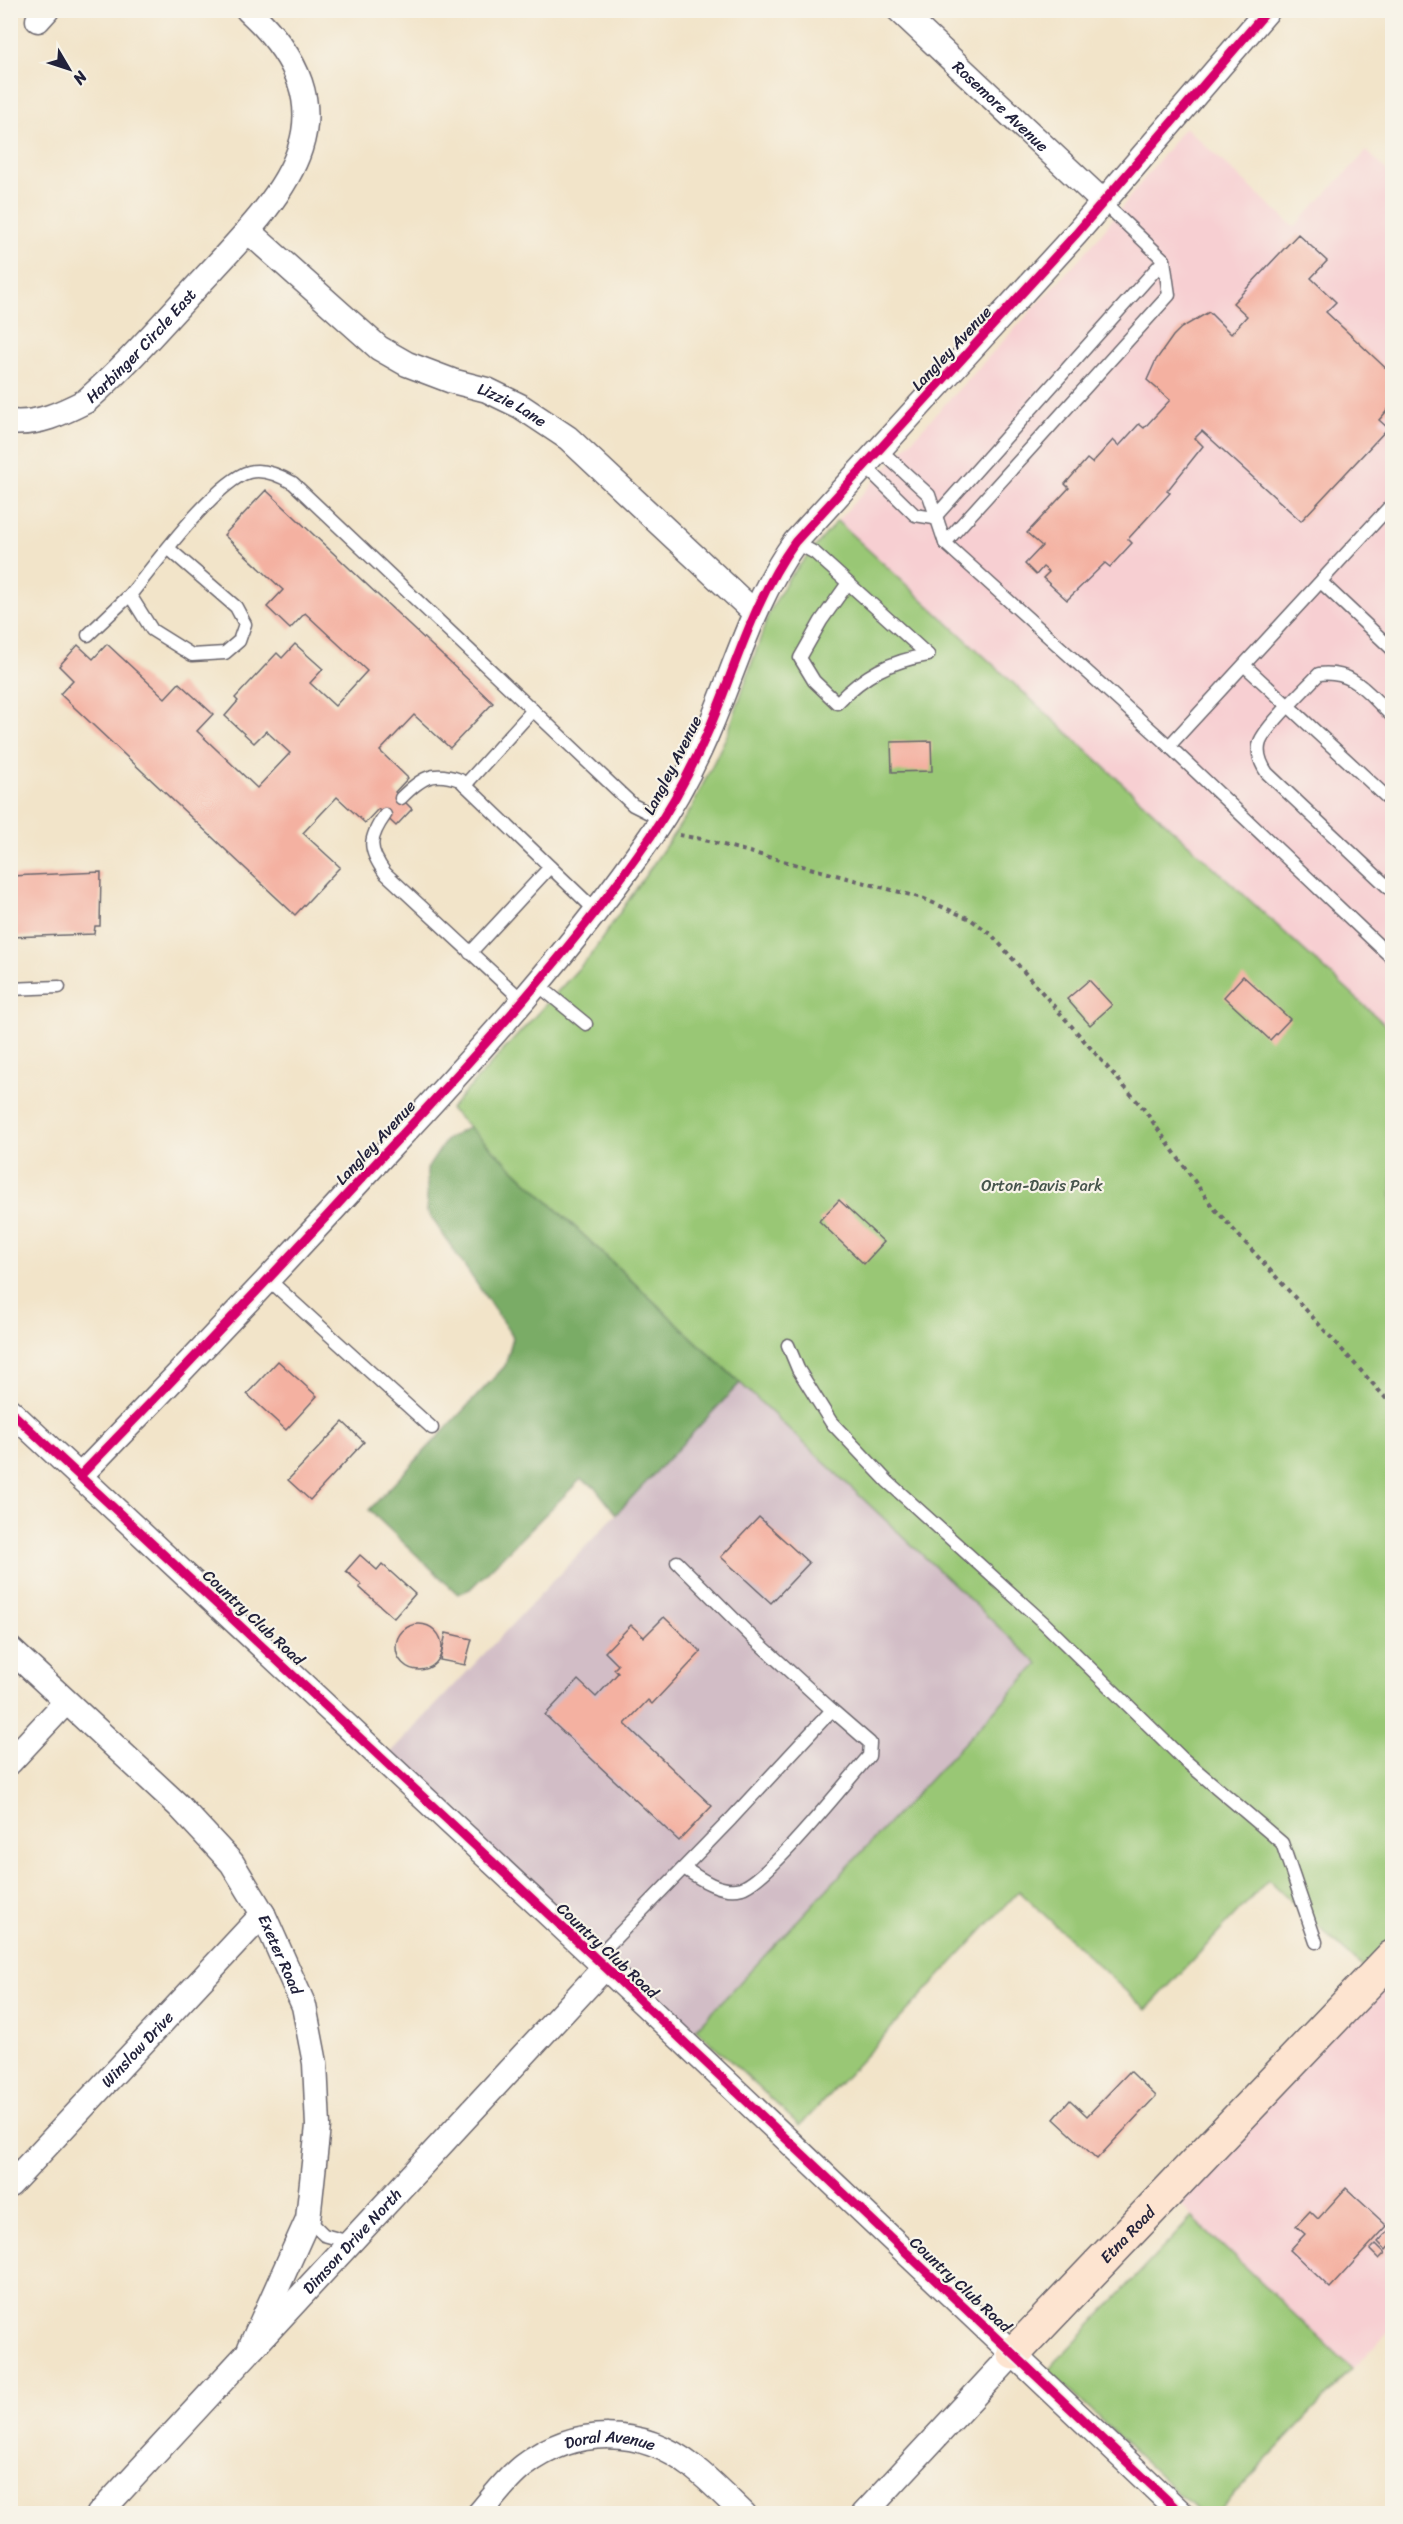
<svg xmlns="http://www.w3.org/2000/svg" width="1403" height="2524" viewBox="0 0 1403 2524" font-family="Sriracha,sans-serif">
  <style>
    .built { fill: #f7cfd2 }
    .industrial { fill: #d2bdc6 }
    .green { fill: #99c775; stroke: #5e7458; stroke-width: 1.5 }
    .forest { fill: #7aac66; stroke: #4e6750; stroke-width: 1.5 }
    .building { fill: #f4b1a1 }
    .lines { fill: none; stroke-linecap: round; stroke-linejoin: round }
    .lane-casing { stroke: #6b666d; stroke-width: 15 }
    .street-casing { stroke: #6b666d; stroke-width: 27 }
    .secondary-casing { stroke: #6b666d; stroke-width: 36 }
    .path { stroke: #6b666d; stroke-width: 4; stroke-dasharray: 4.5 4.5; stroke-linecap: butt }
    .lane { stroke: #fff; stroke-width: 12 }
    .street { stroke: #fff; stroke-width: 24 }
    .secondary { stroke: #fde4d0; stroke-width: 33 }
    .cycleway-casing { stroke: #f7f3e8; stroke-width: 13 }
    .cycleway { stroke: #d6006c; stroke-width: 9 }
    .labels { text-anchor: middle; stroke-width: 4.5; stroke-linejoin: round; paint-order: stroke }
    .street-label { font-size: 16px; fill: #22223b; stroke: #f7f3e8 }
    .park-label { font-size: 16px; fill: #46544c; stroke: #f7f3e8 }
  </style>
  <rect width="100%" height="100%" fill="#f7f3e8"/>
  <filter id="ink" filterUnits="userSpaceOnUse"><feTurbulence type="fractalNoise" baseFrequency=".0167" numOctaves="2"/><feDisplacementMap in="SourceGraphic" scale="12" xChannelSelector="R" yChannelSelector="G"/><feConvolveMatrix kernelMatrix="1 2 1 2 8 2 1 2 1" color-interpolation-filters="sRGB"/></filter>
  <filter id="wash" filterUnits="userSpaceOnUse"><feTurbulence type="fractalNoise" baseFrequency=".008" numOctaves="4" result="noise"/><feDisplacementMap in="SourceGraphic" scale="24" xChannelSelector="R" yChannelSelector="G"/><feGaussianBlur stdDeviation="1.35" result="paint"/><feColorMatrix in="noise" values="0 0 0 0 0 0 0 0 0 0 0 0 0 0 0 0 0 1.4 0 .05"/><feComposite in="paint" operator="in"/></filter>
  <g filter="url(#wash)">
    <rect width="100%" height="100%" fill="#f2e4c9"/>
    <!-- built -->
    <g class="built">
      <polygon points="1185,127 1294,227 1367,151 1392,176 1392,1031 837,521 1092,245"/>
      <polygon points="1373,1975 1392,1994 1392,2328 1352,2369 1192,2217 1169,2191"/>
    </g>
    <!-- industrial -->
    <polygon class="industrial" points="740,1383 1038,1664 681,2044 382,1762"/>
    <!-- green -->
    <g class="green">
      <polygon points="837,521 1392,1031 1392,1994 1268,1880 1146,2010 1019,1891 800,2126 696,2029 1038,1664 450,1109 590,956 691,809 728,733 769,613 788,579"/>
      <polygon points="1192,2217 1352,2369 1216,2513 1199,2513 1048,2370"/>
    </g>
    <!-- forest -->
    <polygon class="forest" points="469,1127 740,1383 616,1514 594,1486 581,1479 470,1589 458,1594 369,1510 505,1366 513,1337 427,1211 427,1169 446,1140"/>
    <g id="blocks">
      <!-- building -->
      <g class="building">
        <polygon points="1298,234 1327,261 1311,278 1336,302 1326,312 1392,374 1392,405 1379,420 1388,428 1301,521 1202,431 1195,438 1203,446 1167,491 1170,493 1128,539 1132,543 1110,567 1105,563 1067,600 1043,578 1049,572 1043,567 1036,575 1025,564 1042,546 1027,533 1069,488 1065,484 1087,459 1092,463 1113,440 1119,446 1139,424 1144,428 1170,400 1147,380 1156,360 1173,336 1181,328 1209,312 1231,334 1247,316 1233,303"/>
        <polygon points="266,490 493,703 450,748 414,715 380,751 408,778 395,792 412,809 396,826 378,809 365,823 337,797 303,833 340,867 295,915 60,694 73,680 59,666 78,645 93,659 107,644 165,698 179,683 213,714 197,731 257,788 290,753 266,731 254,743 225,716 238,701 235,698 277,653 282,658 295,644 323,669 310,683 335,706 367,671 305,613 290,629 267,607 283,590 224,535"/>
        <polygon points="931,741 932,771 892,772 891,742"/>
        <polygon points="101,872 100,926 95,926 94,934 10,937 10,876"/>
        <polygon points="1243,976 1290,1019 1270,1040 1224,997"/>
        <polygon points="1089,980 1112,1005 1090,1025 1067,999"/>
        <polygon points="839,1200 884,1242 864,1264 819,1221"/>
        <polygon points="278,1361 317,1396 286,1430 247,1394"/>
        <polygon points="343,1422 364,1442 310,1500 288,1480"/>
        <polygon points="759,1517 809,1563 771,1603 721,1557"/>
        <polygon points="360,1555 377,1570 382,1564 415,1594 394,1618 359,1587 362,1585 346,1571"/>
        <polygon points="664,1617 701,1652 652,1704 648,1700 625,1724 712,1806 679,1841 545,1715 578,1680 596,1697 618,1673 614,1669 618,1665 605,1652 631,1625 644,1637"/>
        <circle cx="419" cy="1647" r="23"/>
        <polygon points="446,1633 472,1639 465,1665 440,1660"/>
        <polygon points="1130,2071 1156,2096 1097,2159 1054,2119 1070,2100 1087,2116"/>
        <polygon points="1346,2188 1387,2226 1330,2288 1290,2250 1305,2234 1296,2226 1310,2211 1318,2219"/>
        <polygon points="1388,2231 1392,2235 1392,2243 1386,2250 1378,2242"/>
        <polygon points="1376,2244 1385,2253 1379,2259 1370,2250"/>
      </g>
    </g>
  </g>
  <g filter="url(#ink)">
    <use href="#blocks" fill-opacity="0" stroke="#6b666d" stroke-width="1.5"/>
    <g class="lines">
      <defs>
        <g id="lane">
          <polyline points="879,449 929,495 945,543 1169,746 1392,958"/>
          <polyline points="864,465 915,515 934,518"/>
          <polyline points="934,518 1164,260"/>
          <polyline points="795,542 815,553 928,655"/>
          <polyline points="945,543 1169,295 1164,260 1103,202"/>
          <path d="M168,548L236,607L245,624L239,641L225,653L192,655L152,630L130,595C154,566 216,481 249,472C264,468 281,476 293,483L633,805L661,819"/>
          <polyline points="1321,582 1392,649"/>
          <path d="M848,583L821,621L800,658L814,681L837,703C864,675 890,661 928,655"/>
          <polyline points="88,635 130,595"/>
          <polyline points="1244,665 1392,802"/>
          <path d="M1392,716C1368,694 1355,670 1319,674C1306,688 1266,726 1260,742C1256,753 1261,764 1267,773L1392,891"/>
          <polyline points="1169,746 1392,504"/>
          <polyline points="465,785 533,710"/>
          <path d="M401,798C421,778 432,770 460,780L597,912"/>
          <path d="M385,815C368,839 368,849 385,873L523,1001"/>
          <polyline points="470,953 550,867"/>
          <polyline points="537,984 586,1024"/>
          <polyline points="10,989 59,987"/>
          <polyline points="268,1279 432,1428"/>
          <polyline points="788,1345 798,1369 831,1422 888,1482 1044,1623 1182,1758 1282,1843 1316,1942"/>
          <path d="M684,1868C700,1879 722,1894 742,1888C769,1879 846,1782 869,1756L870,1743L832,1710"/>
          <polyline points="596,1958 731,1819 832,1710 751,1636 677,1562"/>
          <polyline points="308,2219 324,2235 349,2242"/>
        </g>
        <g id="street">
          <path id="s1" d="M899,10L1103,202"/>
          <polyline points="38,20 47,10"/>
          <path id="s2" d="M248,231L379,348L407,364L452,381L487,390L520,406L568,438L754,612"/>
          <path id="s3" d="M10,422C38,425 62,413 86,401C127,365 163,323 200,283C282,195 364,117 248,10"/>
          <polyline points="10,1411 605,1967 1182,2514"/>
          <path d="M80,1476C184,1369 286,1261 387,1151C481,1050 573,949 651,836C671,807 692,768 706,736C735,670 752,602 795,542L1075,235L1268,10"/>
          <path id="s4" d="M10,1649L179,1806L232,1863L263,1914L304,2006L315,2063L318,2126L308,2219L250,2348"/>
          <polyline points="10,1762 66,1702"/>
          <path id="s5" d="M10,2185L263,1914"/>
          <path id="s6" d="M99,2514L605,1967"/>
          <path id="s7" d="M479,2514C493,2498 506,2479 523,2466C576,2426 641,2426 693,2467C711,2481 727,2498 744,2514"/>
          <polyline points="864,2514 1014,2353"/>
        </g>
        <g id="secondary">
          <path id="s8" d="M1014,2353L1392,1957"/>
        </g>
      </defs>
      <!-- lane casing -->
      <use href="#lane" class="lane-casing"/>
      <!-- street casing -->
      <use href="#street" class="street-casing"/>
      <!-- secondary casing -->
      <use href="#secondary" class="secondary-casing"/>
      <!-- path -->
      <polyline class="path" points="679,835 701,839 922,898 970,919 991,934 1143,1108 1212,1206 1392,1405"/>
      <!-- lane -->
      <use href="#lane" class="lane"/>
      <!-- street -->
      <use href="#street" class="street"/>
      <!-- secondary -->
      <use href="#secondary" class="secondary"/>
      <defs>
        <g id="cycleway">
          <polyline points="10,1411 605,1967 1182,2514"/>
          <path d="M80,1476C184,1369 286,1261 387,1151C481,1050 573,949 651,836C671,807 692,768 706,736C735,670 752,602 795,542L1075,235L1268,10"/>
        </g>
      </defs>
      <!-- cycleway casing -->
      <use href="#cycleway" class="cycleway-casing"/>
      <!-- cycleway -->
      <use href="#cycleway" class="cycleway"/>
    </g>
  </g>
  <g class="labels">
    <!-- street labels -->
    <g class="street-label">
      <text dy="6" stroke="none"><textPath href="#s1" startOffset="140">Rosemore Avenue</textPath></text>
      <text dy="6" stroke="none"><textPath href="#s3" startOffset="158">Harbinger Circle East</textPath></text>
      <text transform="translate(951 348) rotate(-47)" y="6">Langley Avenue</text>
      <text dy="6" stroke="none"><textPath href="#s2" startOffset="321">Lizzie Lane</textPath></text>
      <text transform="translate(672 765) rotate(-63)" y="6">Langley Avenue</text>
      <text transform="translate(375 1142) rotate(-47)" y="6">Langley Avenue</text>
      <text transform="translate(254 1617) rotate(43)" y="6">Country Club Road</text>
      <text transform="translate(608 1950) rotate(43)" y="6">Country Club Road</text>
      <text dy="6" stroke="none"><textPath href="#s4" startOffset="412">Exeter Road</textPath></text>
      <text dy="6" stroke="none"><textPath href="#s5" startOffset="186">Winslow Drive</textPath></text>
      <text dy="6" stroke="none"><textPath href="#s8" startOffset="164">Etna Road</textPath></text>
      <text dy="6" stroke="none"><textPath href="#s6" startOffset="372">Dimson Drive North</textPath></text>
      <text transform="translate(961 2284) rotate(43)" y="6">Country Club Road</text>
      <text dy="6" stroke="none"><textPath href="#s7" startOffset="159">Doral Avenue</textPath></text>
    </g>
    <!-- park labels -->
    <g class="park-label">
      <text x="1042" y="1191">Orton-Davis Park</text>
    </g>
  </g>
  <!-- margin -->
  <rect width="1403" height="2524" fill="none" stroke="#f7f3e8" stroke-width="36"/>
  <!-- north arrow -->
  <g transform="translate(69 69) rotate(129)" stroke="#f7f3e8" stroke-width="4.5" paint-order="stroke">
  <path d="M0-4.5L10 22L0 15L-10 22Z" fill="#22223b"/>
  <text y="-9" font-size="16" font-weight="bold" text-anchor="middle" fill="#22223b">N</text>
  </g>
</svg>
